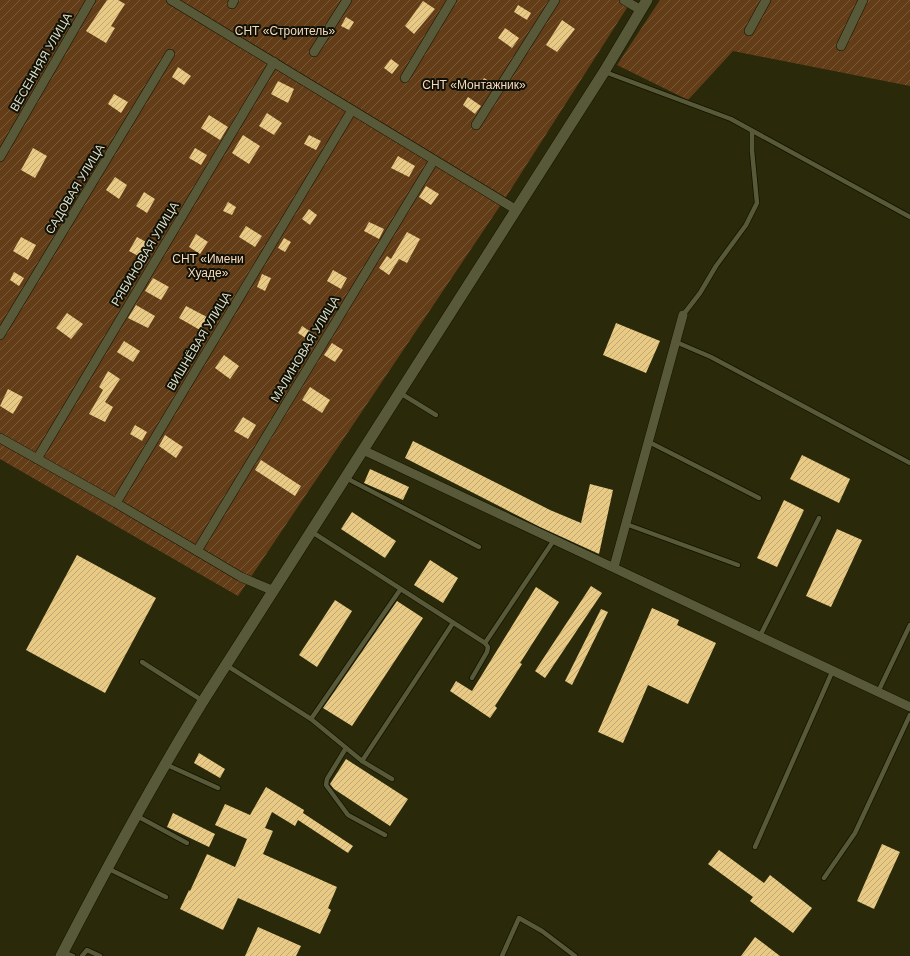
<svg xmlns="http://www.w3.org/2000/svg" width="910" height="956" viewBox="0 0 910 956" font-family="Helvetica,sans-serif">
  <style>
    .garden { fill: url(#garden-furrows) }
    .building { fill: url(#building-hatch) }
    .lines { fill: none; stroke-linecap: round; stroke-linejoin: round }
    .service-casing { stroke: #121200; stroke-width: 6 }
    .minor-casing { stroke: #121200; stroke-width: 10 }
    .tertiary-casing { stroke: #121200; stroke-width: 12 }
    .service { stroke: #585938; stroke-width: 4.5 }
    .minor { stroke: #585938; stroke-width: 9 }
    .tertiary { stroke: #585938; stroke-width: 11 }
    .labels { text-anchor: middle; stroke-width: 4; stroke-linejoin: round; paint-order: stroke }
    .park-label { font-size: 12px; fill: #f7d8be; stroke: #111205 }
    .street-label { font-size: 12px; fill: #dddfcc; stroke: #111205 }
  </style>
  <defs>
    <pattern id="garden-furrows" width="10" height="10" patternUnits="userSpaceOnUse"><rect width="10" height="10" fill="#623d18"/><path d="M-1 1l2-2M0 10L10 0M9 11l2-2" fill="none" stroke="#785938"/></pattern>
    <pattern id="building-hatch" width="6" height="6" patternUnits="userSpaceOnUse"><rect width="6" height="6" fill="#e9ca85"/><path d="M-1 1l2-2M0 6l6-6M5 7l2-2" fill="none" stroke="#bfa873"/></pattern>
  </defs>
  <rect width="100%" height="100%" fill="#2a2a0a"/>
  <!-- garden -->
  <g class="garden">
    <polygon points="0,0 632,0 502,203 238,596 0,459"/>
    <polygon points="660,0 910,0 910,86 733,51 688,100 617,65"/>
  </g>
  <!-- building -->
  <g class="building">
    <polygon points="107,0 118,0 125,4 111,26 115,28 106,43 86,31"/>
    <polygon points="423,1 435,9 414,34 405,26"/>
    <polygon points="518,5 531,13 527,20 514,12"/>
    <polygon points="346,17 354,22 349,30 341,26"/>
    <polygon points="562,20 575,29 557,52 546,45"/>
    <polygon points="505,28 519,38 512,48 498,38"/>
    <polygon points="391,59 399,65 392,74 384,68"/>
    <polygon points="178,67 191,76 184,85 172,77"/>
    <polygon points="484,78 492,83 487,91 480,86"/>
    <polygon points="278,81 294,89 288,103 271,94"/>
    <polygon points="114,94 128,102 121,113 108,104"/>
    <polygon points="468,97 481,106 475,114 463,105"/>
    <polygon points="267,113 282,123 274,135 259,126"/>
    <polygon points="209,115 228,127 220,140 201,128"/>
    <polygon points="243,135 260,146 249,164 232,153"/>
    <polygon points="309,135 321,141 316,150 304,144"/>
    <polygon points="33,148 47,156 35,178 21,170"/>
    <polygon points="195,148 207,155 201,165 189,158"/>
    <polygon points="398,156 415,166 409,177 391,168"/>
    <polygon points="115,177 127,185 119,199 106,190"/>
    <polygon points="426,186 439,194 431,205 419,197"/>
    <polygon points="144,192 155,199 147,213 136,206"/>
    <polygon points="228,202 236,207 232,215 223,211"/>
    <polygon points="309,209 317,215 310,225 302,219"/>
    <polygon points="369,222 384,229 379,239 364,231"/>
    <polygon points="246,226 262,236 255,247 239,237"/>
    <polygon points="407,232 420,239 407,263 399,259 389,275 379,268 387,256 391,259"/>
    <polygon points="196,234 208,242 200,254 189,247"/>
    <polygon points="21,237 36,245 28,260 13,251"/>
    <polygon points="137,237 150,244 142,258 129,251"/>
    <polygon points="284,238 291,242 285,252 278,248"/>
    <polygon points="333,270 347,278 341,289 327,281"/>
    <polygon points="14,272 24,278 19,286 10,280"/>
    <polygon points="262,274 271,278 265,291 257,287"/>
    <polygon points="153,278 169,287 161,300 145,291"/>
    <polygon points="136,305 155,316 148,328 128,318"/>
    <polygon points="186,306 207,317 200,330 179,318"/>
    <polygon points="67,313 83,324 71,339 56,328"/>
    <polygon points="616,323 660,341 646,373 603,355"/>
    <polygon points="302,326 314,334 310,341 298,333"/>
    <polygon points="124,341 140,351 133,362 117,352"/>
    <polygon points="332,343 343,350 335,362 324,355"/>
    <polygon points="224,355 239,366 230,379 215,368"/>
    <polygon points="108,371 120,379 105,402 113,407 105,422 89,414 103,390 99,387"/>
    <polygon points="310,387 330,400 322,413 302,400"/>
    <polygon points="8,389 23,397 13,414 0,406"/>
    <polygon points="243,417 256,425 248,439 234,431"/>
    <polygon points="135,425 147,432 142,441 130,434"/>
    <polygon points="165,435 183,447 176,458 159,446"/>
    <polygon points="413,441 550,510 581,523 590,484 613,490 599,554 540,527 405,458"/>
    <polygon points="802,455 850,479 839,503 790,479"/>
    <polygon points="261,460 301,486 295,496 255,470"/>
    <polygon points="370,469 409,487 403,500 364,483"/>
    <polygon points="784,500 804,510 777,567 757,558"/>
    <polygon points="352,512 396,541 385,558 341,529"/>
    <polygon points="837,529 862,540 831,607 806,596"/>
    <polygon points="77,555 156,598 105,693 26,650"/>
    <polygon points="430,560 458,578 443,603 414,585"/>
    <polygon points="591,586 602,593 545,678 535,671"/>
    <polygon points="536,587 559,602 520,663 522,664 495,706 497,708 490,718 450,691 456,681 472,691"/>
    <polygon points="335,600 352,611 317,667 299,655"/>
    <polygon points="397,601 423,618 352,726 323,708"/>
    <polygon points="652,608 679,620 677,625 716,643 688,704 648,685 623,743 598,732"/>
    <polygon points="601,609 608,612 572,685 565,681"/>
    <polygon points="199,753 225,769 220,778 194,763"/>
    <polygon points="346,759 408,799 390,826 334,789 330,784"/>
    <polygon points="266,787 304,810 303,813 353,846 348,853 298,820 295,826 272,812 265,828 273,831 263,854 337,887 328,908 331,910 320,934 238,898 223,930 180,909 189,890 190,891 207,854 235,867 247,839 215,825 225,804 250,815"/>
    <polygon points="173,813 215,834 209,847 167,827"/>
    <polygon points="882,844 900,852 874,909 857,901"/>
    <polygon points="719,850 764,883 770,875 812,908 793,933 750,901 753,897 708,864"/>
    <polygon points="258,927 301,946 296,956 245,956"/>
    <polygon points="755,937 780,956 741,956"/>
  </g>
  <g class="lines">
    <defs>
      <g id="service">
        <polyline points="605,72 731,119 910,217"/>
        <polyline points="683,315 700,293 716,266 746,225 757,203 752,151 752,131"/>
        <polyline points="676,342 711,357 910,463"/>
        <polyline points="400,393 436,415"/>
        <polyline points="649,442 759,498"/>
        <polyline points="346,478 479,547"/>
        <polyline points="626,524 738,565"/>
        <polyline points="312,532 485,643 554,540"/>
        <polyline points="760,636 819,518"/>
        <polyline points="142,662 203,701"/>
        <polyline points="226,665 311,719 362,761 453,623"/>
        <polyline points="472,678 487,652 488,647 485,643"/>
        <polyline points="878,692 910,625"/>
        <polyline points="311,719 400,590"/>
        <polyline points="346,748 327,779 326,785 348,815 385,835"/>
        <polyline points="362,761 392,779"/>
        <polyline points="165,764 218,788"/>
        <polyline points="137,816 187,843"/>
        <polyline points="755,847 833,670"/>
        <polyline points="107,868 166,897"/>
        <polyline points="824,878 855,833 910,715"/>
        <polyline points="63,952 73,956"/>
        <polyline points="82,956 87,950 100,956"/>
        <polyline points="502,956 519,918 542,931 575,956"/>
      </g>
      <g id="minor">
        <polyline points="171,0 515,209"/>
        <polyline points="624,0 641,10"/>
        <polyline points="232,4 234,0"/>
        <polyline points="749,31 766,0"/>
        <polyline points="841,46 863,0"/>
        <polyline points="314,52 347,0"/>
        <polyline points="405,78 452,0"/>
        <polyline points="476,125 555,0"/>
        <polyline points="0,157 91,0"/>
        <polyline points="0,335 170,54"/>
        <polyline points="0,438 116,503 241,577 274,591"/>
        <polyline points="363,450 910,707"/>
        <polyline points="37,459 274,62"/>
        <polyline points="116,503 352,110"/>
        <polyline points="197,551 434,160"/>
        <polyline points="614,567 683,315"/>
      </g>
      <path id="tertiary" d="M61,956C106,869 152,784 203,701L604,72L647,0"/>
    </defs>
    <!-- service casing -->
    <use href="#service" class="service-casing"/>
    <!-- minor casing -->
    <use href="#minor" class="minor-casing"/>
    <!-- tertiary casing -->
    <use href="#tertiary" class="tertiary-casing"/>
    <!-- service -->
    <use href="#service" class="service"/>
    <!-- minor -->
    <use href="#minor" class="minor"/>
    <!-- tertiary -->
    <use href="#tertiary" class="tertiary"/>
  </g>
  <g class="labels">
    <!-- park labels -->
    <g class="park-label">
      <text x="285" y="35">СНТ «Строитель»</text>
      <text x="474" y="89">СНТ «Монтажник»</text>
      <text x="208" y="263">СНТ «Имени<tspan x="208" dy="14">Хуаде»</tspan></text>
    </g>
    <!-- street labels -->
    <g class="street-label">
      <text transform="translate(41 62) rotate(-60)" y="4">ВЕСЕННЯЯ УЛИЦА</text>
      <text transform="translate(75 189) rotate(-59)" y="4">САДОВАЯ УЛИЦА</text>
      <text transform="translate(145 254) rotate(-59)" y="4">РЯБИНОВАЯ УЛИЦА</text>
      <text transform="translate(199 341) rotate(-59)" y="4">ВИШНЁВАЯ УЛИЦА</text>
      <text transform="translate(305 349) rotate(-59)" y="4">МАЛИНОВАЯ УЛИЦА</text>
    </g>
  </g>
</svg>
